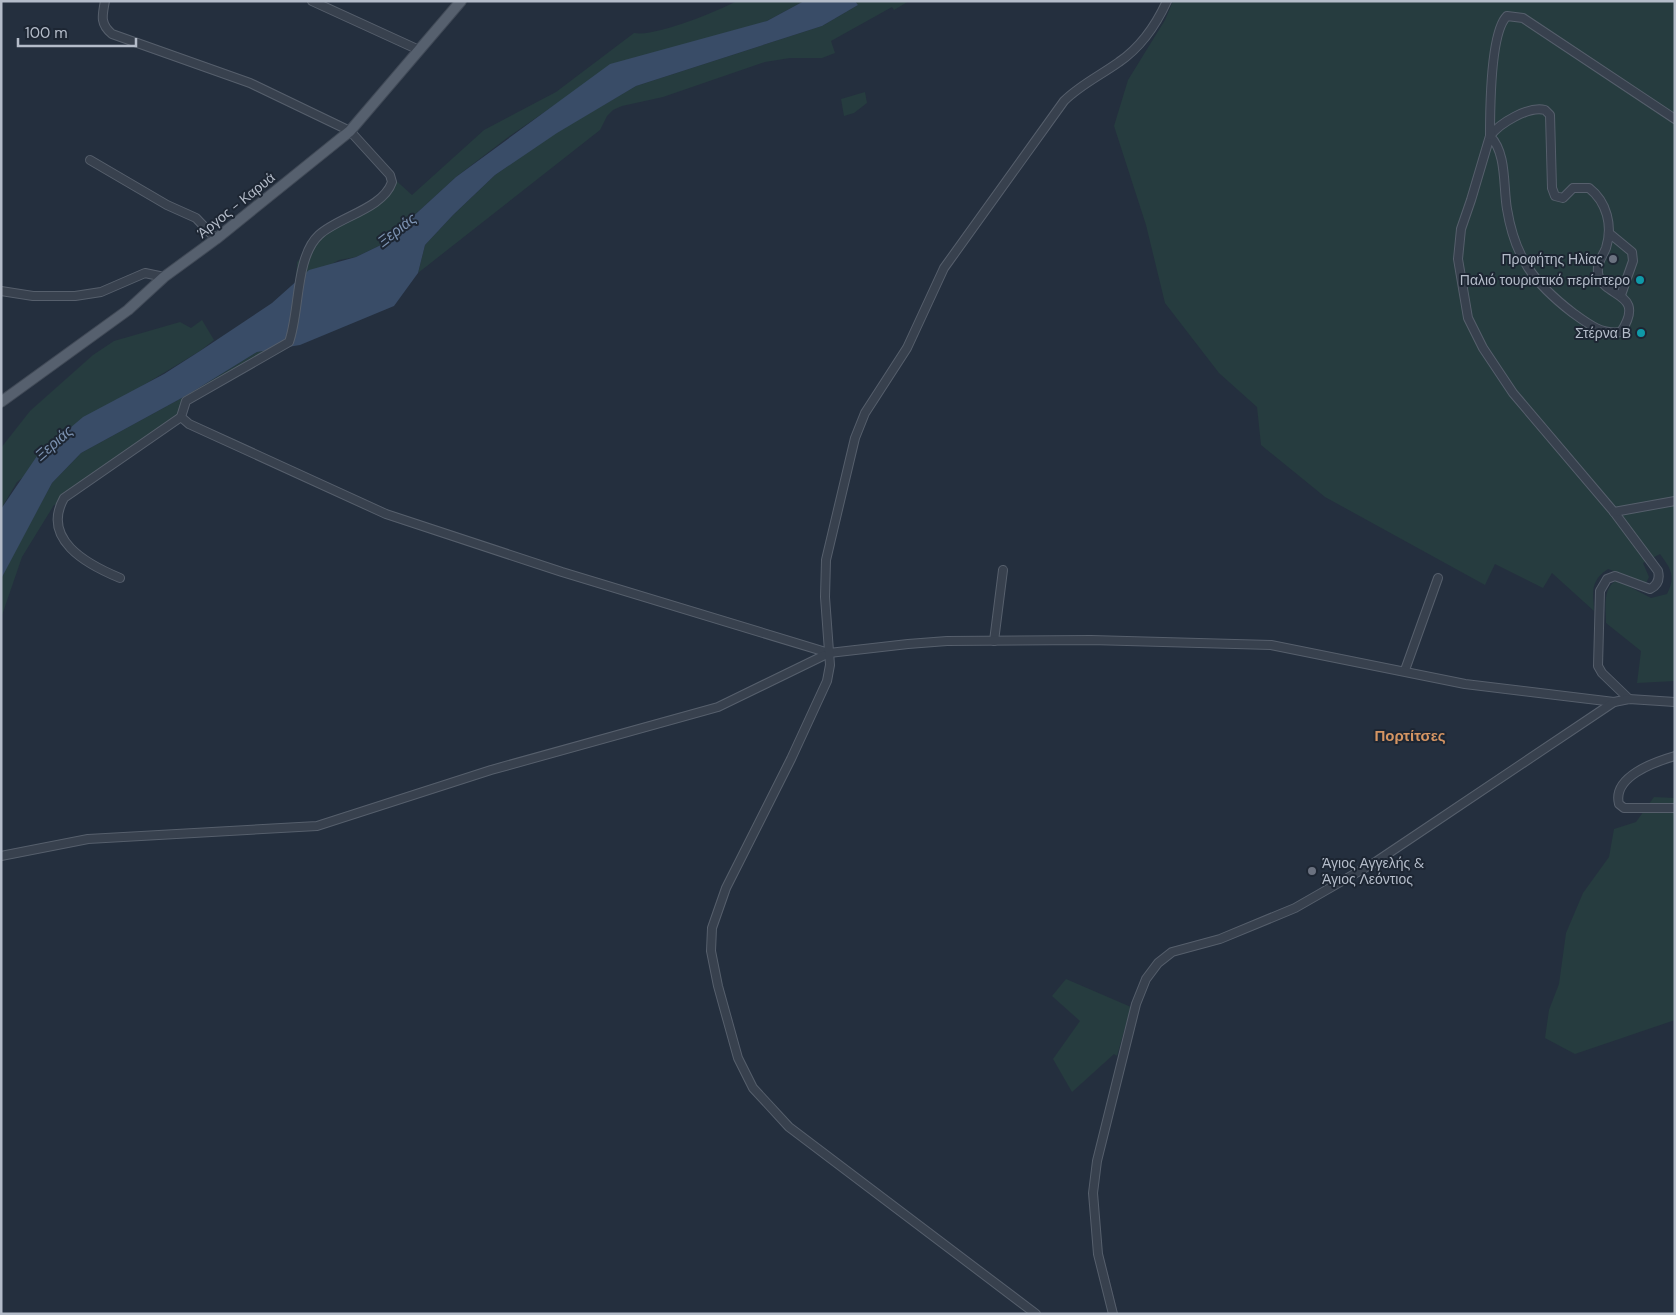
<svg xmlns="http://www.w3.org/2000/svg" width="1676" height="1315" viewBox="0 0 1676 1315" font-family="'DM Sans',sans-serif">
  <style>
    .green { fill: #263c3f }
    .water { fill: #394c67 }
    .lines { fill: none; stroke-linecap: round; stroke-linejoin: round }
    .minor-casing { stroke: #565f6c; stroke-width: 10 }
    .major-casing { stroke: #414a57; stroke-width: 12 }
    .minor { stroke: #38414e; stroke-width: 8 }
    .major { stroke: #56606e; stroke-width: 10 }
    .worship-dot { fill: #6b7280; stroke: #1d2633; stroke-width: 2 }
    .culture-dot { fill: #0f9aa8; stroke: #1d2633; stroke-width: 2 }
    .labels { text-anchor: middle; stroke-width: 4; stroke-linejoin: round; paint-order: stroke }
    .street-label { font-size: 14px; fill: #b4bcc9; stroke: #1d2633 }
    .poi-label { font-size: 14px; fill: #b4bcc9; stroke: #1d2633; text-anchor: end }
    .water-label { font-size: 15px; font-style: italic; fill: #7c92b1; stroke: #1d2633 }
    .neighbourhood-label { font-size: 15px; font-weight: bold; fill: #d59563; stroke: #1d2633 }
  </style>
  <rect width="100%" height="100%" fill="#242f3e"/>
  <!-- green -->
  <g class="green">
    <path d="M737,1H804L767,21L559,102L507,138L456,177L383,244L356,257L339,260L296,284L297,262L310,249L318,235L390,189V175L412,195L484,130L556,92L634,33C655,37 716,12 737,1Z"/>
    <polygon points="855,1 909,1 894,10 892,7 831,41 835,53 822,58 790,58 765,62 663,97 622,106 613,110 607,116 600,130 418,273 425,245 453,215 495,175 557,132 636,86 822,26 858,5"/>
    <path d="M1173,1H1675V681L1637,683L1641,651L1606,623C1606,608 1602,588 1617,580L1651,598L1667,594C1676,576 1671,569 1660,554L1643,563L1649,577L1646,583L1640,584L1634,578L1608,569C1590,581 1593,591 1594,611L1552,573L1543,588L1495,564L1485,585L1325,497L1261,445L1257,407L1219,373L1165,303L1146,225L1114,126L1128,80L1165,20Z"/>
    <polygon points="865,92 867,103 854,113 844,116 841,99"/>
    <polygon points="202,320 214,340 200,351 142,386 17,482 1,509 1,448 30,411 93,355 114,341 180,322 191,328"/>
    <polygon points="277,349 186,401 181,417 61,504 54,505 22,557 1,618 1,579 9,562 52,483 81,453 189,394 257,352"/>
    <polygon points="1654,797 1675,798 1675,1020 1575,1054 1545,1038 1549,1010 1559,984 1566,933 1583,893 1609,857 1614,829 1636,822"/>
    <polygon points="1066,979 1131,1007 1117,1056 1114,1054 1072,1092 1053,1059 1080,1021 1052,996"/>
  </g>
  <!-- water -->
  <polygon class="water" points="804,1 855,1 858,5 822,26 636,86 557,133 495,175 453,215 425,245 418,273 394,306 300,345 257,352 189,394 81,453 52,483 1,579 1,509 37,456 83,417 164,374 200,351 272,303 309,270 356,257 383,244 456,177 610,64 767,21"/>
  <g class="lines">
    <defs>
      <g id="minor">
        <path d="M105,1C102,16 100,24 112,34L250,83L350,131L390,175L392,182C383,209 338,217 319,235C295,257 300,312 289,342L186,401L181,417L189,424L386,514L562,572L829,653"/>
        <polyline points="312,1 419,50"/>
        <path d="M1490,136C1500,123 1528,106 1545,110L1550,115L1552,188L1555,196L1563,198L1573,188H1589C1607,202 1613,226 1606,248C1602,258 1595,265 1599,277C1607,298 1646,293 1621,332C1602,335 1588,324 1573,313C1534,283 1515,258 1507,209C1503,186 1507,153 1490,136L1471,200L1461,229L1458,259L1468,318L1483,348L1513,393L1614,512L1658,571C1660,579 1658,585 1650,589L1615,576L1607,579L1600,591L1598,666L1602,673L1629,699"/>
        <path d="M1490,136C1490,111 1490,32 1507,16L1523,18L1675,119"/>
        <polyline points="90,160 167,205 196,218 216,239"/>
        <polyline points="1609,233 1632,252 1633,261 1621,295"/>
        <polyline points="1,291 33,296 75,296 101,292 145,273 164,277"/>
        <polyline points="1614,512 1675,501"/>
        <path d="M120,578C86,564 41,539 64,498L181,417"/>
        <polyline points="994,641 1003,570"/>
        <polyline points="1405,670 1438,578"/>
        <path d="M1675,756C1654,762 1612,777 1619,804L1624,808H1675"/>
        <polyline points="1,856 88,839 317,826 491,770 718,707 829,653 908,644 947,641 1091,640 1271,645 1465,684 1614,702"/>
        <path d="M1036,1314L789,1127L753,1088L738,1058L718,986L711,951L712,928L726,888L791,759L827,681L830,665L825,597L826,560L855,438L865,413L907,348L944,268L1064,101C1080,85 1101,75 1119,62C1141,47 1156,25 1167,1"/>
        <polyline points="1113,1314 1098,1254 1093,1193 1097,1161 1136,1004 1146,979 1158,963 1172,952 1220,939 1295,908 1377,861 1614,702 1629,699 1675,702"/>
      </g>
      <polyline id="major" points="1,402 128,310 164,277 216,239 350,131 461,1"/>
    </defs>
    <!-- minor casing -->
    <use href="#minor" class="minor-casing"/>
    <!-- major casing -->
    <use href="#major" class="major-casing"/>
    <!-- minor -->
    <use href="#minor" class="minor"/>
    <!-- major -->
    <use href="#major" class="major"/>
  </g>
  <!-- markers -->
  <g class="worship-dot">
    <circle cx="1613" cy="259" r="5"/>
    <circle cx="1312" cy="871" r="5"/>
  </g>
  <g class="culture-dot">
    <circle cx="1640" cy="280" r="5"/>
    <circle cx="1641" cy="333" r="5"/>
  </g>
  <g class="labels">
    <!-- street labels -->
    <g class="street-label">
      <text transform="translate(236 205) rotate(-39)" y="5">Άργος - Καρυά</text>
    </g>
    <!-- poi labels -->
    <g class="poi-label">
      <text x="1603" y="264">Προφήτης Ηλίας</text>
      <text x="1630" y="285">Παλιό τουριστικό περίπτερο</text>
      <text x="1631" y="338">Στέρνα Β</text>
      <text x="1322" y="868" text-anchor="start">Άγιος Αγγελής &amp;<tspan x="1322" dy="16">Άγιος Λεόντιος</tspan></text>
    </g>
    <!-- water labels -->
    <g class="water-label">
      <text transform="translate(397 230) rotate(-38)" y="5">Ξεριάς</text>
      <text transform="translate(54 443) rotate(-41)" y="5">Ξεριάς</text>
    </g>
    <!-- neighbourhood labels -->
    <g class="neighbourhood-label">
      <text x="1410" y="741">Πορτίτσες</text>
    </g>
  </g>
  <!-- border -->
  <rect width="1676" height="1315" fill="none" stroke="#b4bcc9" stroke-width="5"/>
  <!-- scale -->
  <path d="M18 38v8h118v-8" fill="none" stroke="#b4bcc9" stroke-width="2.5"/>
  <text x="25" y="38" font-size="15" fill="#b4bcc9" stroke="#1d2633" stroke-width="4" paint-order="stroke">100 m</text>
</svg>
